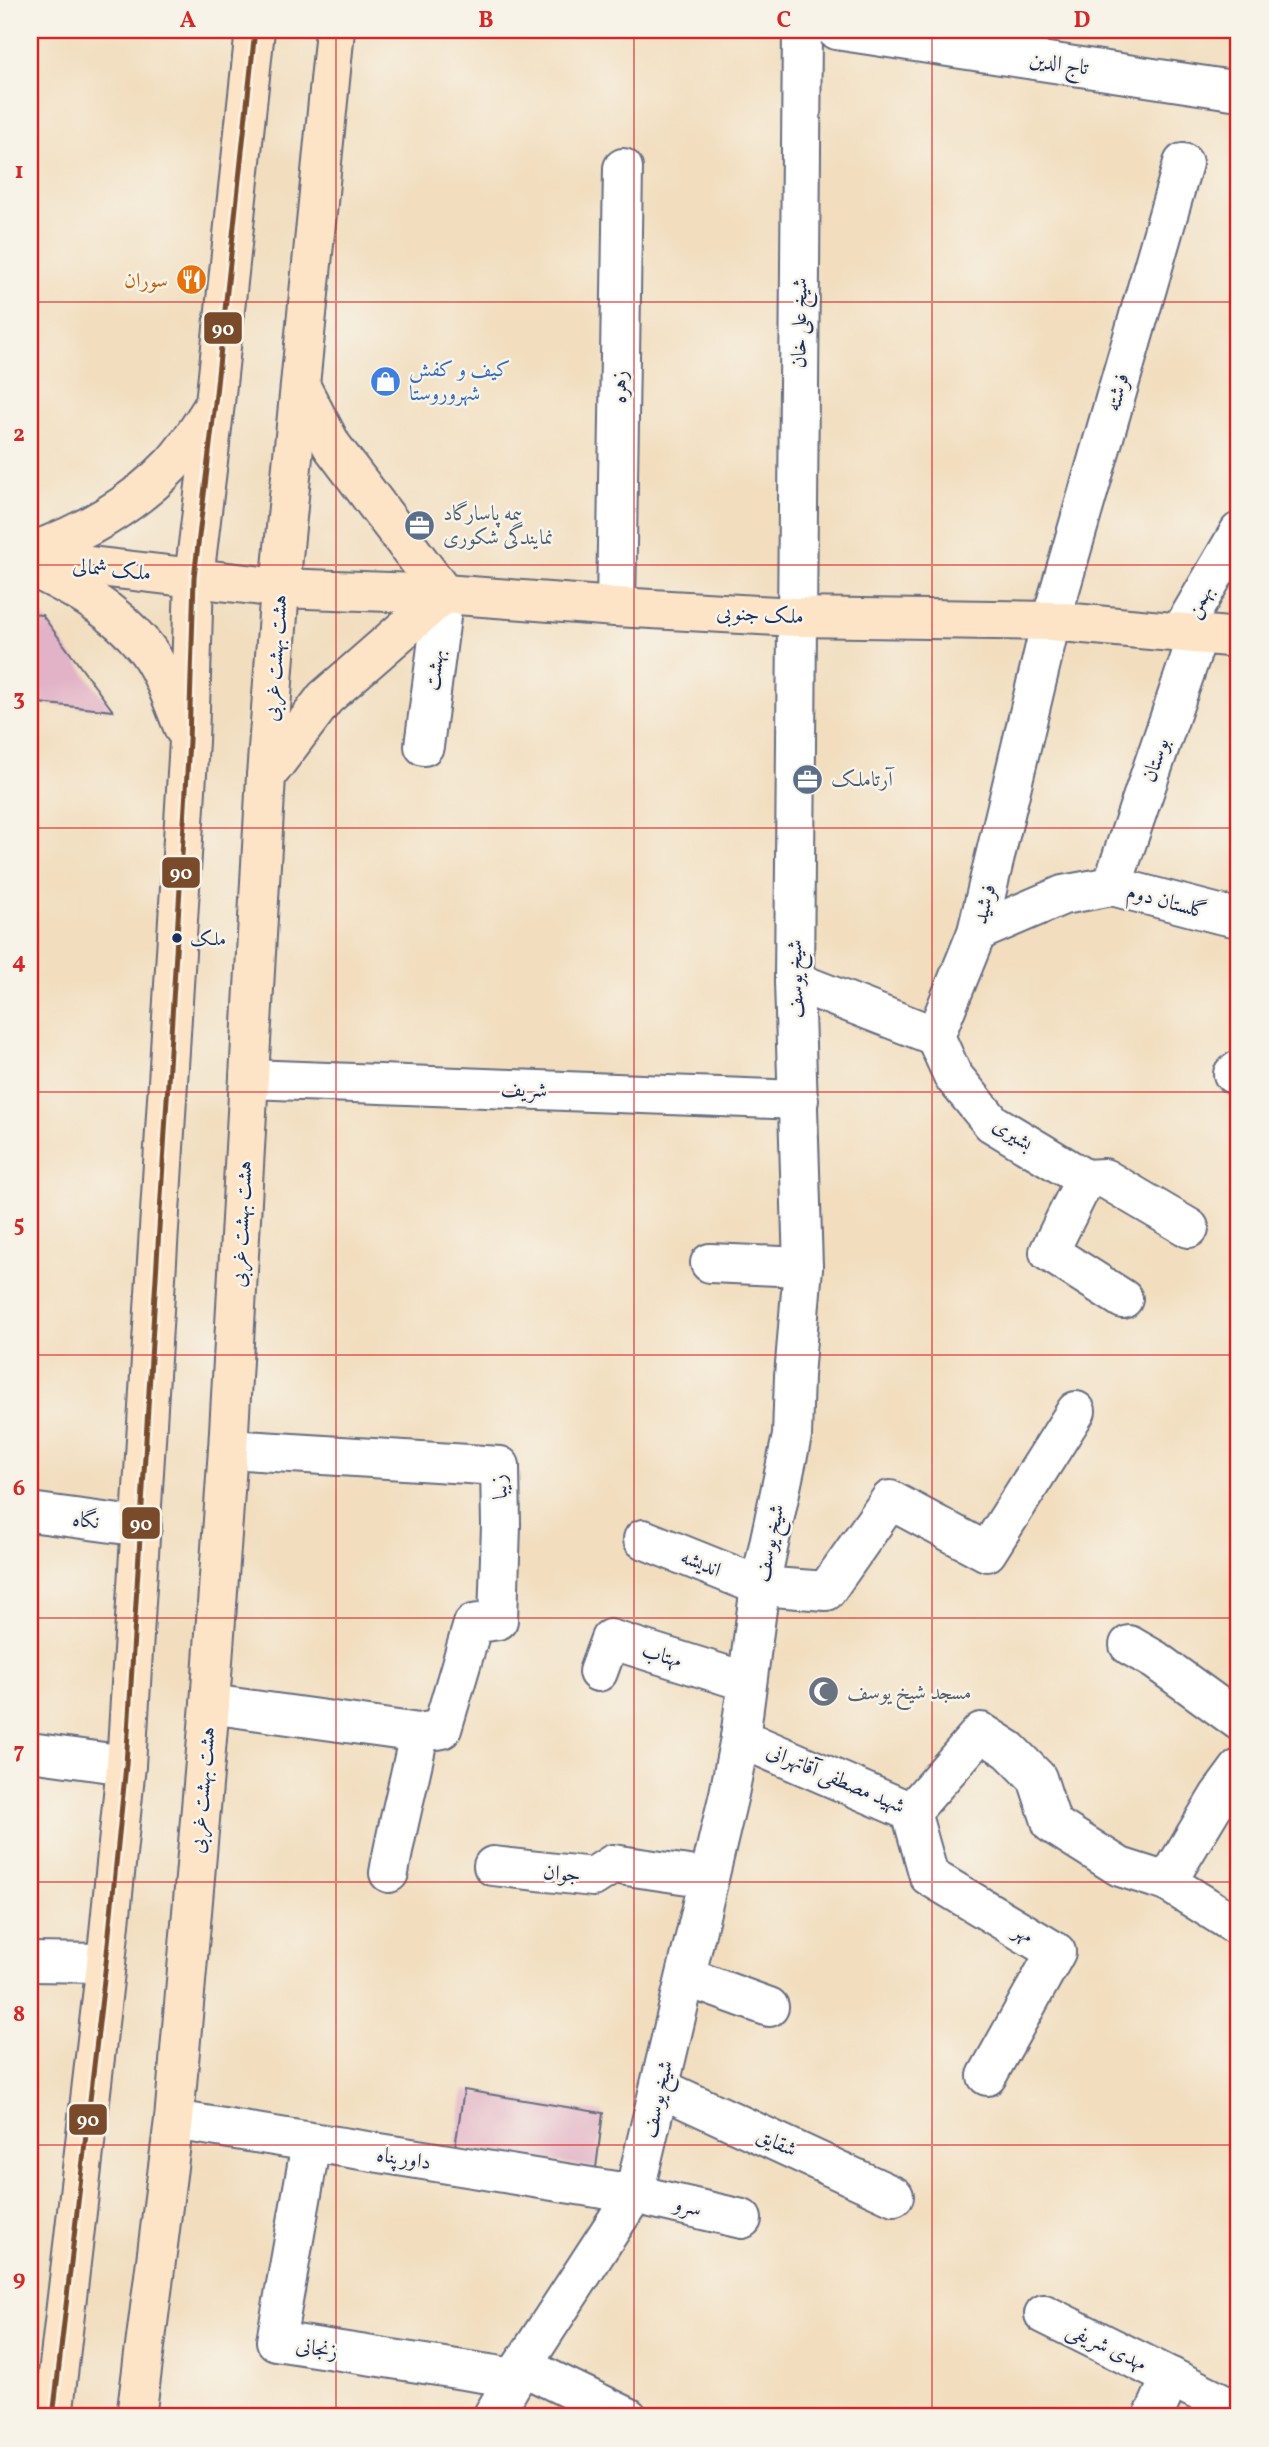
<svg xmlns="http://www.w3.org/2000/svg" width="1269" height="2447" viewBox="0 0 1269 2447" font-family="Vollkorn,Amiri,serif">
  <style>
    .building { fill: #e2b2c6 }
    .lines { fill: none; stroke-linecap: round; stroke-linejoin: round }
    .street-casing { stroke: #666c80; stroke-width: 42 }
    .secondary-casing { stroke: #666c80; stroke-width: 42 }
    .street { stroke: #fff; stroke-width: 38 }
    .secondary { stroke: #fee4c6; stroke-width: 38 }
    .bus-1-casing { stroke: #f7f3e8; stroke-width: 10 }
    .bus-1 { stroke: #7a4b2a; stroke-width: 5 }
    .grid { fill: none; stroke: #d62828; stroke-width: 2; stroke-opacity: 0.55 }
    .bus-dot { fill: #1b2f5e; stroke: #f7f3e8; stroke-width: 2.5 }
    .labels { text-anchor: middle; stroke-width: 5; stroke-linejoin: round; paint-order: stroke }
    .bus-label { font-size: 19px; fill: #1b2f5e; stroke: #f7f3e8; text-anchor: start }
    .street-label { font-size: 21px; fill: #1b2f5e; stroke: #f7f3e8 }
    .food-label { font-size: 21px; fill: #c56008; stroke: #f7f3e8; text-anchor: end }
    .shop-label { font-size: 21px; fill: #366cbe; stroke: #f7f3e8; text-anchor: start }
    .service-label { font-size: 21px; fill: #4e5e75; stroke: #f7f3e8; text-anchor: start }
    .worship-label { font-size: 21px; fill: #5b616d; stroke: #f7f3e8; text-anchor: start }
    .line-badge { stroke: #f7f3e8; stroke-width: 2.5 }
    .badge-label { font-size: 19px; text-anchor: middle; font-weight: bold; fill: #fff }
    .neatline { fill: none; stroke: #d62828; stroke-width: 2.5 }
    .grid-label { font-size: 23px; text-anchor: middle; font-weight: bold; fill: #d62828 }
  </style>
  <rect width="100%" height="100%" fill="#f7f3e8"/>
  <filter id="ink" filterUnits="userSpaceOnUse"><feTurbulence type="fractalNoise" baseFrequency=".0143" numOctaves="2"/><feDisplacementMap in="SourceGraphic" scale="14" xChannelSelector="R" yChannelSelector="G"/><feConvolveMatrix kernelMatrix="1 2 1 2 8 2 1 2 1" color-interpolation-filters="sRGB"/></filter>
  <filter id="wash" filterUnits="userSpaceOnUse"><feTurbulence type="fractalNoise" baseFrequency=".00686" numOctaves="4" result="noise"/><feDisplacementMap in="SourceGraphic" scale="28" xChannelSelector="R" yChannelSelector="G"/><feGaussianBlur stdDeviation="1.57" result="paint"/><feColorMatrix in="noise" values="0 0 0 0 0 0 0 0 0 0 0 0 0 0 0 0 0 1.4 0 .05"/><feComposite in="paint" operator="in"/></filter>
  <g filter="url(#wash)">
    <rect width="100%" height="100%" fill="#f2debf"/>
    <g id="blocks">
      <!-- building -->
      <g class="building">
        <polygon points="30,614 42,615 113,711 30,702"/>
        <polygon points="464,2090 603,2113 596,2168 455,2147"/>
      </g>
    </g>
  </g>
  <g filter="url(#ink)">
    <use href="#blocks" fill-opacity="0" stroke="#666c80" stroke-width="2"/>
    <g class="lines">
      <defs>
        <g id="street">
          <polyline points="836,30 1239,91"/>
          <polyline points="616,607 623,168"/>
          <polyline points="1180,633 1239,532"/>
          <polyline points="424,746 444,594"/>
          <polyline points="1112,886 1198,635"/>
          <polyline points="977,932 1063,895 1112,886 1219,914 1239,918"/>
          <polyline points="794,981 935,1036"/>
          <polyline points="935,1036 977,932 1051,621 1183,163"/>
          <polyline points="935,1036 953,1076 992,1123 1085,1179 1104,1178 1189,1228"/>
          <polyline points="1233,1074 1239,1070"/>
          <polyline points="249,1079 799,1100"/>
          <polyline points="1085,1179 1049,1252 1123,1299"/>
          <polyline points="710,1263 803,1267"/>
          <path d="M228,1449L500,1466L501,1525L498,1620L473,1624L442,1729L419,1733C410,1780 397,1825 389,1873"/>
          <polyline points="30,1512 142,1527"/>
          <polyline points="643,1539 760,1586 826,1591 890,1500 987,1552 1076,1411"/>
          <polyline points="1129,1645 1155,1660 1239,1721"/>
          <polyline points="598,1672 610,1639 747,1682"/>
          <polyline points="210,1704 419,1733"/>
          <polyline points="740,1738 911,1812 981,1732 1009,1750 1037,1778 1052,1824 1120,1867 1167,1882 1239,1927"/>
          <polyline points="30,1752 126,1765"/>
          <polyline points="911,1812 929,1876 1056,1952 987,2076"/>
          <polyline points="493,1866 593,1877 613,1864 709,1878"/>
          <polyline points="1167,1882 1219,1796 1239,1769"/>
          <polyline points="30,1962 106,1963"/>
          <polyline points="686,1977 769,2007"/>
          <polyline points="660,2088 894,2196"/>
          <polyline points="174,2120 634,2194 742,2219"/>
          <polyline points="311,2143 276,2341 515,2378"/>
          <polyline points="1044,2314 1239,2411"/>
          <polyline points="522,2366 628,2417"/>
          <polyline points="492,2417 522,2366 634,2194 729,1794 740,1738 760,1586 792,1436 794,1376 803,1267 794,981 802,30"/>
          <polyline points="1153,2417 1171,2377"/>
        </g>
        <g id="secondary">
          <path d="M30,552C81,535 134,504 171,465C187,448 200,427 212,408"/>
          <polyline points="30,559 280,588 444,594 616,607 796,617 1051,621 1239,638"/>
          <path d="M35,569C76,589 114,610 144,646C162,667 173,703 184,729"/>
          <polyline points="266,776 325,698 444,594 332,446 301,387"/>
          <polyline points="53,2417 106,1963 126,1765 189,741 194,578 215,403 255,30"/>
          <polyline points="136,2417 174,2120 210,1704 228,1449 266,776 280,588 335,30"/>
        </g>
      </defs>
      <!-- street casing -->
      <use href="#street" class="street-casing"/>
      <!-- secondary casing -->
      <use href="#secondary" class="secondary-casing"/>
      <!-- street -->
      <use href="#street" class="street"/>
      <!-- secondary -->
      <use href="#secondary" class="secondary"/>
      <defs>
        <polyline id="bus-1" points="53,2417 106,1963 126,1765 189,741 194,578 215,403 255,30"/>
      </defs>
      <!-- bus-1 casing -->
      <use href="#bus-1" class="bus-1-casing"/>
      <!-- bus-1 -->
      <use href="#bus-1" class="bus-1"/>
    </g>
  </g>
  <!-- grid -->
  <path class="grid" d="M336,30V2417M634,30V2417M932,30V2417M30,302H1239M30,565H1239M30,828H1239M30,1092H1239M30,1355H1239M30,1618H1239M30,1882H1239M30,2145H1239"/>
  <!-- icons -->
  <defs>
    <symbol id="restaurant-disc" viewBox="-11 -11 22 22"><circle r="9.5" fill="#e8710a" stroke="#f7f3e8"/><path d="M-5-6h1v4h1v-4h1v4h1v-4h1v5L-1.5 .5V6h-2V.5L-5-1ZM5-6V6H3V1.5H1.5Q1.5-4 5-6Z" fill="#fff"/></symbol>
    <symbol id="shop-disc" viewBox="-11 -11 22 22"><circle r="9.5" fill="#3f7fe0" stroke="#f7f3e8"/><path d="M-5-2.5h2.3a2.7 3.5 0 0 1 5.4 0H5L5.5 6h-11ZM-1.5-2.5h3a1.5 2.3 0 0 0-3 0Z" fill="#fff"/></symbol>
    <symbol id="office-disc" viewBox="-11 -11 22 22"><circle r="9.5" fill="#5c6f8a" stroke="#f7f3e8"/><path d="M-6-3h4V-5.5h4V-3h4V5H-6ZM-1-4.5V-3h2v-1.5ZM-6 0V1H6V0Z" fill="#fff"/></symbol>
    <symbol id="mosque-disc" viewBox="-11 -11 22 22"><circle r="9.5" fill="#6b7280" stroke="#f7f3e8"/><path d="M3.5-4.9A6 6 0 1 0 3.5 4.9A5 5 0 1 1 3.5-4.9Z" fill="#fff"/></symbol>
  </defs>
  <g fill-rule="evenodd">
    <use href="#restaurant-disc" x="174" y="262" width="35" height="35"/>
    <use href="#shop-disc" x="368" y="364" width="35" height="35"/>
    <use href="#office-disc" x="402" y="508" width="35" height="35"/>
    <use href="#office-disc" x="790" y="762" width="35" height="35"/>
    <use href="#mosque-disc" x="806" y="1674" width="35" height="35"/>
  </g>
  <!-- markers -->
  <circle class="bus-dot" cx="177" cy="938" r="6"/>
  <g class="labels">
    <!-- bus labels -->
    <g class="bus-label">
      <text x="190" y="945">ملک</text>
    </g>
    <!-- street labels -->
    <g class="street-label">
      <text transform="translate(1059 63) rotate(9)" y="7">تاج الدین</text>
      <text transform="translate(799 323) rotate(-89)" y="7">شیخ علی خان</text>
      <text transform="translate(619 387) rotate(-89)" y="7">زهره</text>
      <text transform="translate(1117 392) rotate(-74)" y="7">فرشته</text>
      <text transform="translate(112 569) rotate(6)" y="7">ملک شمالی</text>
      <text transform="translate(1199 601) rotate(-60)" y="7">بهمن</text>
      <text transform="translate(760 614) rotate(3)" y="7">ملک جنوبی</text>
      <text transform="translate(275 658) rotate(-86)" y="7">هشت بهشت غربی</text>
      <text transform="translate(434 670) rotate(-83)" y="7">بهشت</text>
      <text transform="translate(1155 760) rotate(-71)" y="7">بوستان</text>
      <text transform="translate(1167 901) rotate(15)" y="7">گلستان دوم</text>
      <text transform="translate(984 904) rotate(-76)" y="7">فرشید</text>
      <text transform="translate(795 979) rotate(-91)" y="7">شیخ یوسف</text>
      <text transform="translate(524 1089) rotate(2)" y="7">شریف</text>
      <text transform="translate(1013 1134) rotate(34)" y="7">بشیری</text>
      <text transform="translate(241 1224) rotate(-87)" y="7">هشت بهشت غربی</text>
      <text transform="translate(499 1487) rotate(-96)" y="7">زیبا</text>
      <text transform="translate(86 1520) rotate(7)" y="7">نگاه</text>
      <text transform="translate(769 1543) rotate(-78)" y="7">شیخ یوسف</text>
      <text transform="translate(701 1563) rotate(22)" y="7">اندیشه</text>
      <text transform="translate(662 1655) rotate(17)" y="7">مهتاب</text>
      <text transform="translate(836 1778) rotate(23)" y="7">شهید مصطفی آقاتهرانی</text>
      <text transform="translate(202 1790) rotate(-85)" y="7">هشت بهشت غربی</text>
      <text transform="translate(562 1873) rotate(6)" y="7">جوان</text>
      <text transform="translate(1024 1933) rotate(31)" y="7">مهر</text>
      <text transform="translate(657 2099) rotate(-77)" y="7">شیخ یوسف</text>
      <text transform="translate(777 2142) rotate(25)" y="7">شقایق</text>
      <text transform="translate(404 2158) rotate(9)" y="7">داورپناه</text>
      <text transform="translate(688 2206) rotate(13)" y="7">سرو</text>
      <text transform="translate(1107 2346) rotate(26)" y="7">مهدی شریفی</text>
      <text transform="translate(317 2348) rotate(9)" y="7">زنجانی</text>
    </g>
    <!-- food labels -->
    <g class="food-label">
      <text x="168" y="287">سوران</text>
    </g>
    <!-- shop labels -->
    <g class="shop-label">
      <text x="409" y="376">کیف و کفش<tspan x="409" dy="24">شهروروستا</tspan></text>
    </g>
    <!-- service labels -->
    <g class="service-label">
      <text x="443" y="520">بیمه پاسارگاد<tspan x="443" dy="24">نمایندگی شکوری</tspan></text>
      <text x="831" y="786">آرتاملک</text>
    </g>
    <!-- worship labels -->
    <g class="worship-label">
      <text x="847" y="1699">مسجد شیخ یوسف</text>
    </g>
  </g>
  <g class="line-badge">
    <rect x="203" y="311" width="40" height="34" rx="7" fill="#7a4b2a"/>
    <rect x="161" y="856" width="40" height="33" rx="7" fill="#7a4b2a"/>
    <rect x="121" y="1506" width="40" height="34" rx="7" fill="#7a4b2a"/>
    <rect x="68" y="2103" width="40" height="33" rx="7" fill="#7a4b2a"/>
  </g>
  <g class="badge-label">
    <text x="223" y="335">90</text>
    <text x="181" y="879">90</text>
    <text x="141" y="1530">90</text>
    <text x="88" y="2126">90</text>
  </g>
  <!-- margin -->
  <rect width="1269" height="2447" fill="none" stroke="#f7f3e8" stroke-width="77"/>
  <rect x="38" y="38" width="1192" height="2370" class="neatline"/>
  <g class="grid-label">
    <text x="188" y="27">A</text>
    <text x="486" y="27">B</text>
    <text x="784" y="27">C</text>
    <text x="1082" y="27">D</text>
    <text x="19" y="178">1</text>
    <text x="19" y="441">2</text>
    <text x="19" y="705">3</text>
    <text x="19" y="968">4</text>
    <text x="19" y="1231">5</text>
    <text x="19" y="1495">6</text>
    <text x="19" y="1758">7</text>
    <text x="19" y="2021">8</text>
    <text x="19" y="2285">9</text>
  </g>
</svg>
